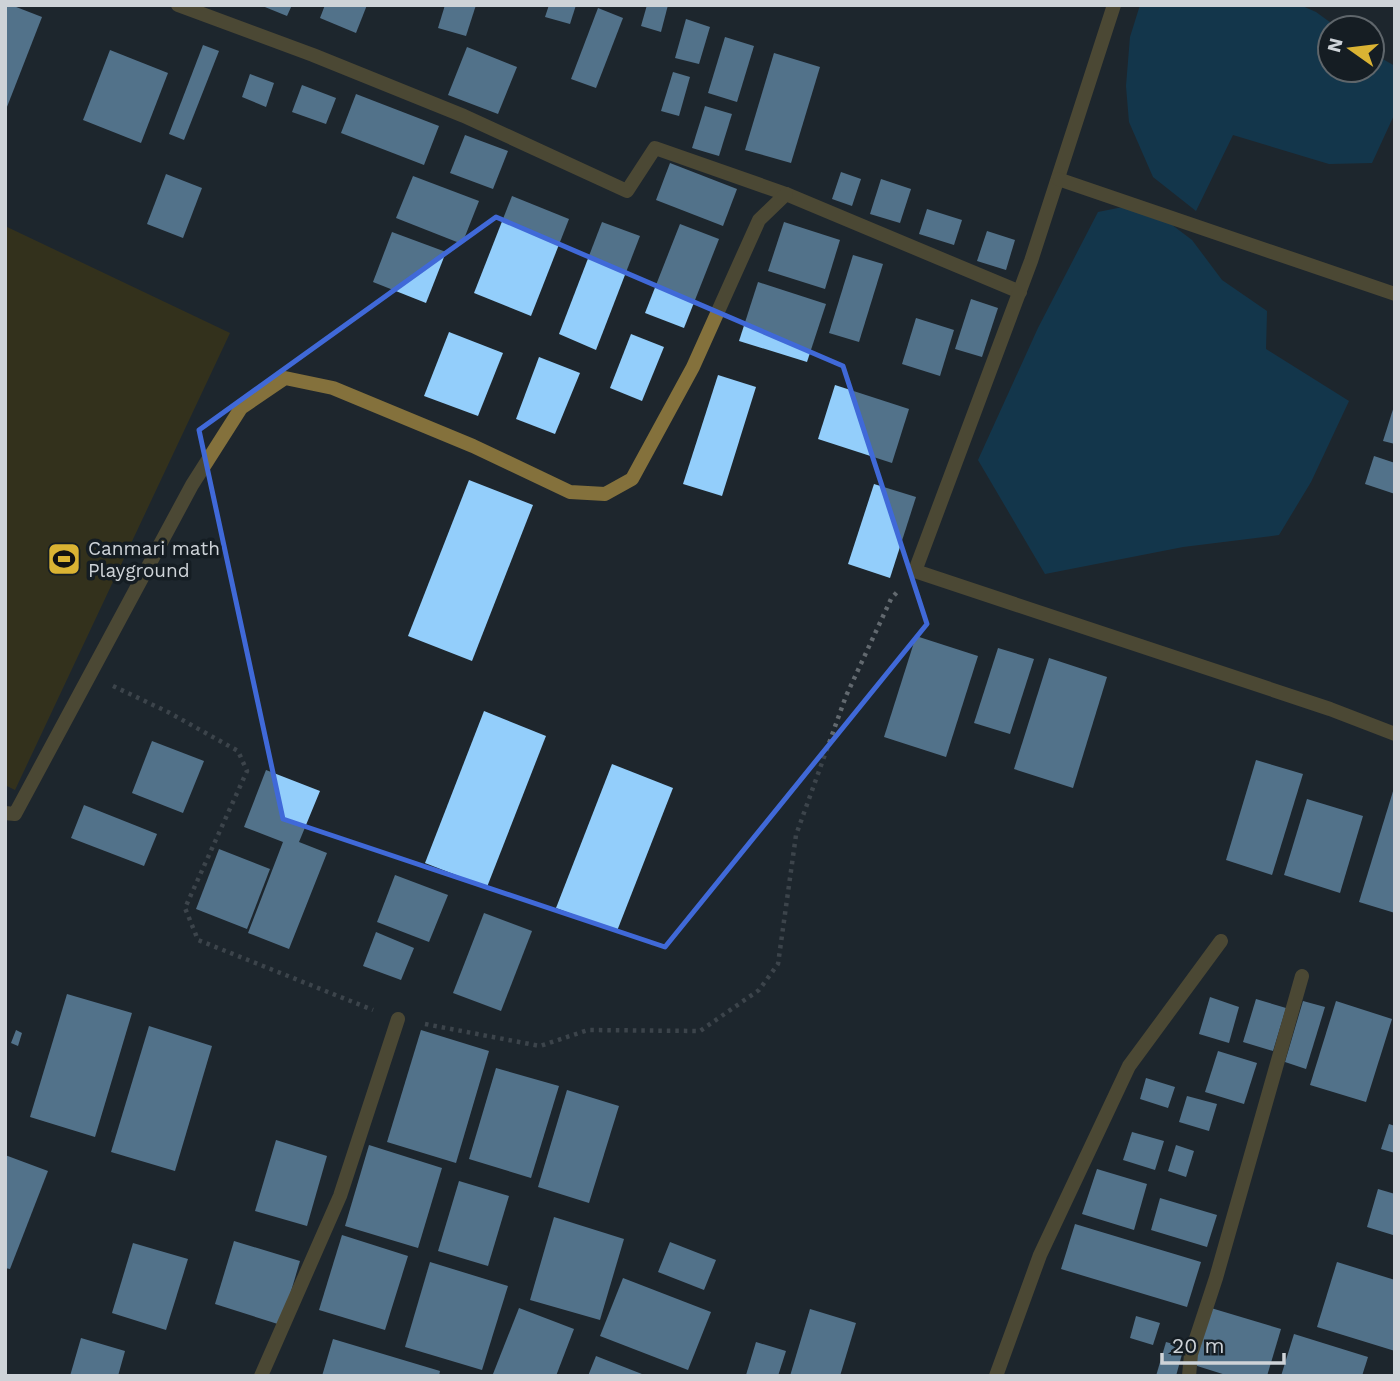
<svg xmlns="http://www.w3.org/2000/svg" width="1400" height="1381" viewBox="0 0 1400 1381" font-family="'Work Sans',sans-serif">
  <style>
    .green { fill: #4f3f08 }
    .water { fill: #074a70 }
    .building { fill: #93cefb }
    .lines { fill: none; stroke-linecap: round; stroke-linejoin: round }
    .path { stroke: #62696f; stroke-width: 4.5; stroke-dasharray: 3.5 5; stroke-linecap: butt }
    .street { stroke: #84713c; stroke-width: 14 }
    .marked { fill: none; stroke: #4069d8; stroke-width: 5; stroke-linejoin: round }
    .labels { text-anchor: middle; stroke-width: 7; stroke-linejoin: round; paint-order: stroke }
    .poi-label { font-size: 19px; fill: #ced3d8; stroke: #151d23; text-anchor: start }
  </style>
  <rect width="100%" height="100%" fill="#1e262d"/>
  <!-- green -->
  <polygon class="green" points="5,226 230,333 15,790 5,785"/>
  <!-- water -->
  <g class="water">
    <polygon points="1140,5 1300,5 1316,12 1338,28 1330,28 1330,70 1372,70 1372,53 1395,66 1395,113 1372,163 1329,164 1233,135 1196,211 1153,177 1129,122 1126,86 1130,37"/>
    <polygon points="1143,203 1192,240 1222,280 1267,311 1266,349 1349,401 1311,482 1279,535 1183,547 1045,574 978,460 1038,328 1098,212"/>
  </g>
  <!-- building -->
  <g class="building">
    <polygon points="5,5 11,5 42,17 5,112"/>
    <polygon points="260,5 292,5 287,16"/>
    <polygon points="325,5 367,5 356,33 320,18"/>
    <polygon points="445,5 476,5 466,36 438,28"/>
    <polygon points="549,5 576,5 570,24 545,17"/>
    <polygon points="647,5 668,5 661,32 641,26"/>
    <polygon points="598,8 623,18 596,88 571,79"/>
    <polygon points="686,19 710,27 699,64 675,58"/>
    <polygon points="725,37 754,46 737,102 708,93"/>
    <polygon points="203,45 219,51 184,140 169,134"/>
    <polygon points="467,47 517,67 498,114 448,95"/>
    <polygon points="110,50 168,73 141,143 83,120"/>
    <polygon points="774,53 820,67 791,163 745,150"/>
    <polygon points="673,72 690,77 679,116 661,111"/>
    <polygon points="250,74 274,83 266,107 242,97"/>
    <polygon points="302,85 336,98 326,124 292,112"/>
    <polygon points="356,94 439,126 424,165 341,133"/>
    <polygon points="705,106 732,114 719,156 692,148"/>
    <polygon points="465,135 508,151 493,189 450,173"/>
    <polygon points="670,163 737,189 723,226 656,200"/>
    <polygon points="841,172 861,179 852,206 832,199"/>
    <polygon points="166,174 202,188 183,238 147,224"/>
    <polygon points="413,176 479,201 462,244 396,218"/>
    <polygon points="881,179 911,189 900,223 870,214"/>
    <polygon points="512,196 569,219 531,316 474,293"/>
    <polygon points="927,209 962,220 954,245 919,234"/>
    <polygon points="602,222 640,236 596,350 559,334"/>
    <polygon points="784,222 840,240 825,289 768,271"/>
    <polygon points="680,224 719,239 684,328 645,313"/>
    <polygon points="987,231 1015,240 1006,270 977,261"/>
    <polygon points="392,232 446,252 426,303 373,282"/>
    <polygon points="853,255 883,264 859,342 829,333"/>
    <polygon points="758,282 826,304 807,362 739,341"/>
    <polygon points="971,299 998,308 982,357 955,349"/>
    <polygon points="916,318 954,330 940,376 902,364"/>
    <polygon points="449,332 503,353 478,416 424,396"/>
    <polygon points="631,334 664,347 642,401 610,388"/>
    <polygon points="539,357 580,373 555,434 516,419"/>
    <polygon points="718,375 756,387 722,496 683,484"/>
    <polygon points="835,385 909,409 892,463 818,439"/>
    <polygon points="1395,403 1395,444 1383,441"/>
    <polygon points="1374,456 1395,463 1395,494 1365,484"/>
    <polygon points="469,480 533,505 472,661 408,636"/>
    <polygon points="874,484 916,497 890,578 848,564"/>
    <polygon points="916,636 978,656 946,757 884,737"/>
    <polygon points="998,648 1034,659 1010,734 974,723"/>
    <polygon points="1049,658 1107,677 1073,788 1014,769"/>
    <polygon points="484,711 546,736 487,887 425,863"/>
    <polygon points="152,741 204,761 183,813 132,793"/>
    <polygon points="1256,760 1303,774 1272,875 1226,860"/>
    <polygon points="612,764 673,788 617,931 556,908"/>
    <polygon points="266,770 320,791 299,842 327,853 289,949 248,933 283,842 244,827"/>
    <polygon points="1394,788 1395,788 1395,913 1359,902"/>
    <polygon points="1307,799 1363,816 1340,893 1284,875"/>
    <polygon points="84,805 157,834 144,866 71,838"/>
    <polygon points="219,849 270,869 247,929 196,909"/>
    <polygon points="395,875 448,895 429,942 377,922"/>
    <polygon points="484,913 532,931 501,1011 453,993"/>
    <polygon points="376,932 414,948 401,980 363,966"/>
    <polygon points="67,994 132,1013 95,1137 30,1117"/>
    <polygon points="1210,997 1239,1007 1229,1043 1199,1034"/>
    <polygon points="1256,999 1286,1008 1273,1051 1243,1042"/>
    <polygon points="1303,1001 1325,1007 1306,1069 1285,1062"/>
    <polygon points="1336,1001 1392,1019 1366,1102 1310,1085"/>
    <polygon points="149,1026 212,1046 175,1171 111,1152"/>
    <polygon points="16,1030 22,1033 18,1046 11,1043"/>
    <polygon points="421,1030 489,1051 456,1163 387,1142"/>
    <polygon points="1218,1051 1257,1063 1244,1104 1205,1092"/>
    <polygon points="496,1068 559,1086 531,1178 469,1159"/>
    <polygon points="1146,1078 1175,1087 1168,1108 1140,1099"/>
    <polygon points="567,1090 619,1106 589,1203 538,1187"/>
    <polygon points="1187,1096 1217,1104 1209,1131 1179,1122"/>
    <polygon points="1389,1124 1395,1126 1395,1153 1381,1149"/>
    <polygon points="1132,1132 1164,1141 1155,1170 1123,1160"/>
    <polygon points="276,1140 327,1156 307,1226 255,1211"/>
    <polygon points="369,1145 442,1168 418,1248 345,1226"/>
    <polygon points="1176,1145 1194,1151 1186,1177 1168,1171"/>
    <polygon points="5,1155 48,1171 10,1269 5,1268"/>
    <polygon points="1097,1169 1147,1184 1134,1230 1082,1214"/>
    <polygon points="459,1181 509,1196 488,1266 438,1251"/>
    <polygon points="1378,1189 1395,1194 1393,1235 1367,1227"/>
    <polygon points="1160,1198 1217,1215 1207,1247 1151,1230"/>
    <polygon points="554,1217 624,1239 600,1320 530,1300"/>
    <polygon points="1075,1224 1201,1262 1187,1307 1061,1269"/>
    <polygon points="342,1235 408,1256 385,1330 319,1310"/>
    <polygon points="234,1241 300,1261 281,1325 215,1304"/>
    <polygon points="670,1242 716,1260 704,1290 658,1272"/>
    <polygon points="133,1243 188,1259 166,1330 112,1313"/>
    <polygon points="430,1262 508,1286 482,1370 405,1347"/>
    <polygon points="1337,1262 1395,1280 1395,1351 1317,1327"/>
    <polygon points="623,1278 711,1312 688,1370 600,1336"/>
    <polygon points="519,1308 574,1329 556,1376 493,1374"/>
    <polygon points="1211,1308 1281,1329 1267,1376 1229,1376 1194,1365"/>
    <polygon points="810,1309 856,1323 840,1376 790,1376"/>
    <polygon points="1136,1316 1160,1323 1153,1345 1130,1338"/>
    <polygon points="1294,1334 1368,1357 1362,1376 1281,1376"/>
    <polygon points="81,1338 125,1351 118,1376 70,1376"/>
    <polygon points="333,1339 440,1371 439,1376 322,1376"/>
    <polygon points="756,1342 786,1351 778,1376 746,1375"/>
    <polygon points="1166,1342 1184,1347 1176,1376 1156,1376"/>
    <polygon points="596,1356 647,1376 588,1376"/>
  </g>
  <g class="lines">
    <!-- path -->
    <g class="path">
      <polyline points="113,686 168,712 238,751 247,771 185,908 198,940 373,1010"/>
      <polyline points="425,1024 540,1046 588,1030 700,1031 759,990 778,964 796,835 846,696 891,599 898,591"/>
    </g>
    <!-- street -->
    <g class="street">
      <polyline points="178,5 313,55 464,116 627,191 655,148 786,194 1020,292"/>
      <polyline points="1114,5 1031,261 915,571 1330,709 1395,734"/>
      <polyline points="1058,179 1395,294"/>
      <polyline points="5,813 15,814 192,485 241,408 285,378 333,388 473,446 570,492 605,494 632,479 693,367 759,220 786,194"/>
      <polyline points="261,1376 340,1196 398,1019"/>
      <polyline points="996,1376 1040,1255 1129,1066 1221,941"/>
      <polyline points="1189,1376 1191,1354 1216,1278 1302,976"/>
    </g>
  </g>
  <!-- marked area -->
  <path d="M0 0H1400V1381H0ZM496,217L843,366L927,624L665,947L283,819L199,430Z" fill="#1e262d" fill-opacity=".55" fill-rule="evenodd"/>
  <path class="marked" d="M496,217L843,366L927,624L665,947L283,819L199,430Z"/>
  <!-- icons -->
  <defs>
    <symbol id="stadium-square" viewBox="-11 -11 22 22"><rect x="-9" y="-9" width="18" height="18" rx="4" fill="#dab333" stroke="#151d23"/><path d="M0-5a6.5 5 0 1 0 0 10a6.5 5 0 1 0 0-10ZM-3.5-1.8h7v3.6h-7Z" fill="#111"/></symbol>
  </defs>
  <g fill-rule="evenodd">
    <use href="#stadium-square" x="45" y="540" width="38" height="38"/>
  </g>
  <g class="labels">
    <!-- poi labels -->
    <g class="poi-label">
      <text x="88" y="555">Canmari math<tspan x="88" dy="22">Playground</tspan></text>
    </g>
  </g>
  <!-- border -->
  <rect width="1400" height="1381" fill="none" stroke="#ced3d8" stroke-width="14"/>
  <!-- north arrow -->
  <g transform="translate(1351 49) rotate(284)"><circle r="33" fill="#151d23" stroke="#5f666b" stroke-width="2"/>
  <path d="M0-5L12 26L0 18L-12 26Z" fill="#dab333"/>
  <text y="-10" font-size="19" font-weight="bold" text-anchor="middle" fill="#ced3d8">N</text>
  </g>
  <!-- scale -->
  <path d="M1162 1353v10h122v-10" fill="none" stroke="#ced3d8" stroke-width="3.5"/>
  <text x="1172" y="1353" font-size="21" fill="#ced3d8" stroke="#151d23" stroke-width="5" paint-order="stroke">20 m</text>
</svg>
